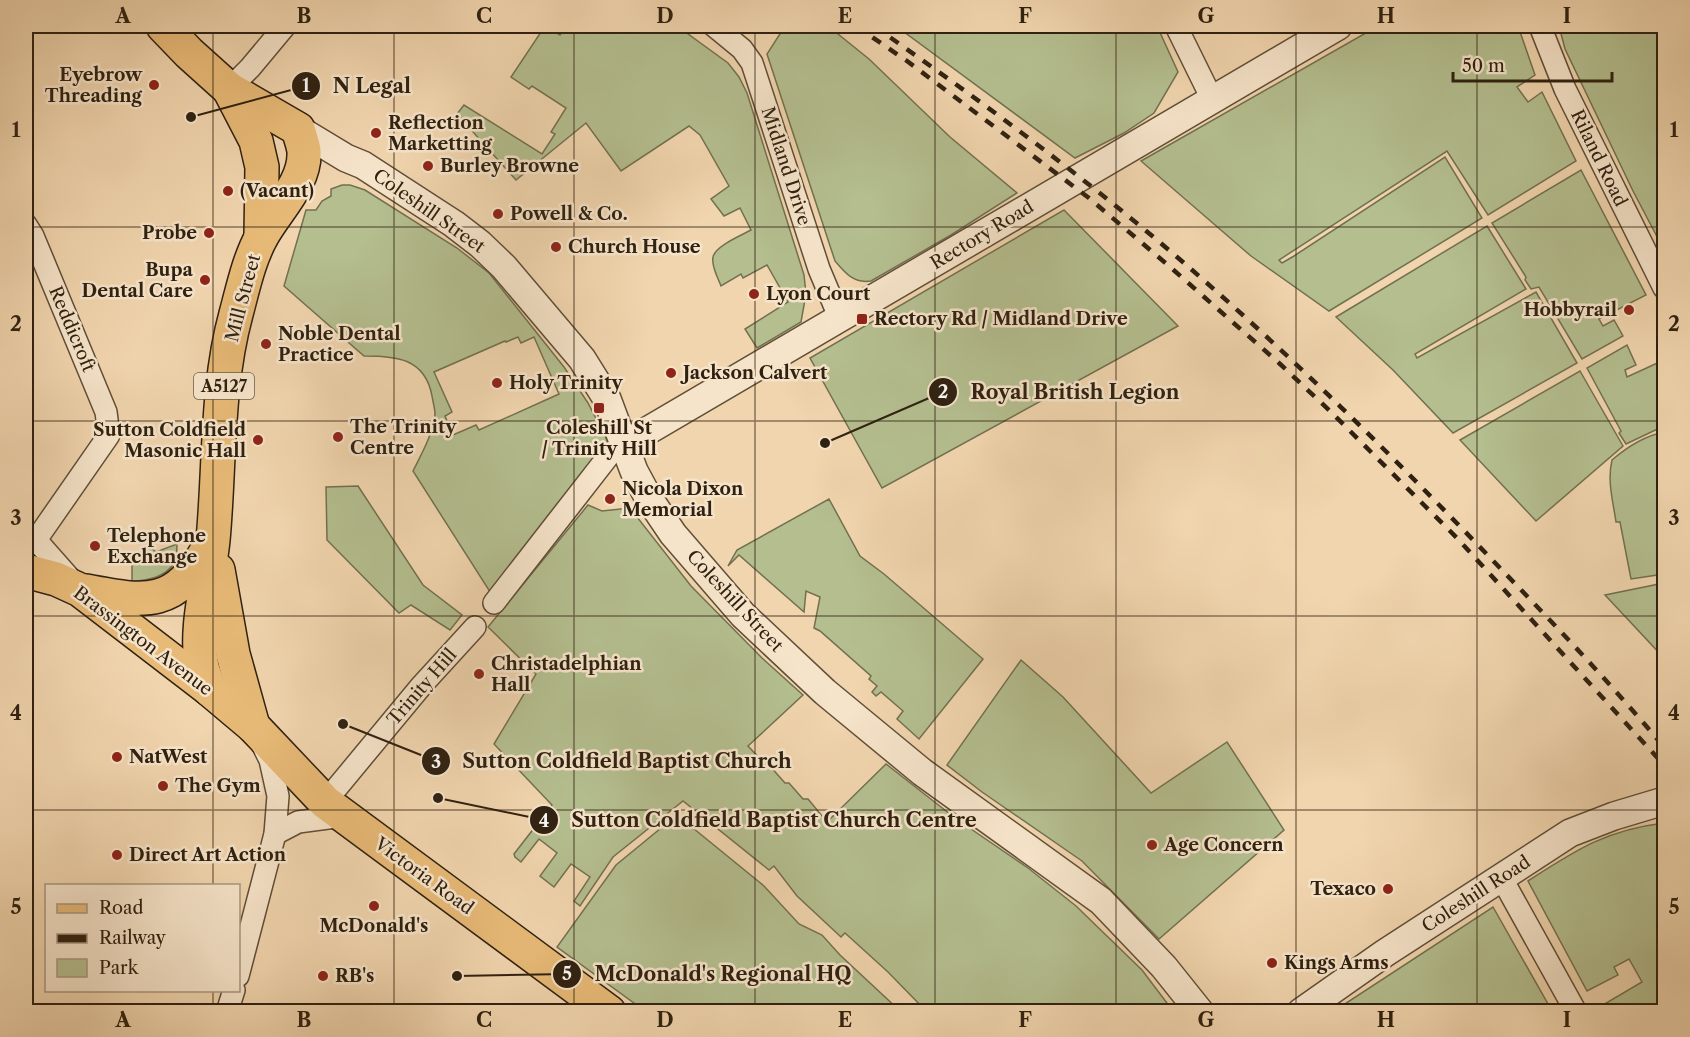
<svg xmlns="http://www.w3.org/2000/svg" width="1690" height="1037" viewBox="0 0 1690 1037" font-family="'Libre Caslon Text',serif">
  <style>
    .green { fill: #b4be8f; stroke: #727050; stroke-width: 1.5; fill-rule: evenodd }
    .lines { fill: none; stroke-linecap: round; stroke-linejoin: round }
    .minor-casing { stroke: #604e38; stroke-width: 24 }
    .tertiary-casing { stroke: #604e38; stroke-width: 30 }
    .primary-casing { stroke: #2f2111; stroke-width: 36 }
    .minor { stroke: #f6e4ca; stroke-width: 21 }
    .tertiary { stroke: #f6e4ca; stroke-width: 27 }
    .primary { stroke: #e8ba77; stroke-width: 33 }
    .rail { stroke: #2f2111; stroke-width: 4.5; stroke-dasharray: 10 10; stroke-linecap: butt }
    .grid { fill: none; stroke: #2f2111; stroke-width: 1.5; stroke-opacity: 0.55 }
    .poi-dot { fill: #8f2418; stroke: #f6e4ca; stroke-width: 2 }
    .labels { text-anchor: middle; stroke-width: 5; stroke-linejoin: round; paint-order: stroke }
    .shield { fill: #f6e4ca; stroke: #6b5c48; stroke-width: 1.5 }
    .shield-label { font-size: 16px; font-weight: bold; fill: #2f2111 }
    .poi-label { font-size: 18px; font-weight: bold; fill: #2f2111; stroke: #f6e4ca; text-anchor: start }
    .street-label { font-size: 18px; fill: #2f2111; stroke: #f6e4ca }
    .leader { fill: none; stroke: #2f2111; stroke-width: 2 }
    .callout-dot { fill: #2f2111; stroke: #f6e4ca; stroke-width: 2 }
    .mark-label { font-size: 18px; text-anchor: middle; font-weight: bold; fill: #fff }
    .callout-label { font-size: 20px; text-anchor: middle; font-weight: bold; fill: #2f2111; stroke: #f6e4ca; stroke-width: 5; stroke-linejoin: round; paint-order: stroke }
    .neatline { fill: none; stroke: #2f2111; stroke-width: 2 }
    .grid-label { font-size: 20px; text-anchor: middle; font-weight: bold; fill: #2f2111 }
  </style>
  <rect width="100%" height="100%" fill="#f1d5ae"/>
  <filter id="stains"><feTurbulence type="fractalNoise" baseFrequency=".00333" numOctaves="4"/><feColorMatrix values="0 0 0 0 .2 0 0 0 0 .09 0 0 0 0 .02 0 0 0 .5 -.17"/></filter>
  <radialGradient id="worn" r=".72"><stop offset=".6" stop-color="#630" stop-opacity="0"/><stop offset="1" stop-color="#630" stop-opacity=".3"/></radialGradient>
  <!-- green -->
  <g class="green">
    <path d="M545,26L560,35L566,26H677L728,63L739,77L747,93L804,275L806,294L801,322L757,348L745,329L788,302L767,265L743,278L741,274L721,286C718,278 711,266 713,257C715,246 742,235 751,230L740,208L724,216L711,199L729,186L700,135L689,126L621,171L586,123L516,180L457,114L464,105L542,154L555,134L551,132L566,108L532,86L529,89L511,77Z"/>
    <path d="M785,26H828L869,59L950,137L1017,193L951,235L871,281C854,284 845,273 835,261L767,54Z"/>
    <polygon points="896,26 1157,26 1178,72 1154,113 1124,133 1075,158"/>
    <polygon points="1378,26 1518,26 1535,75 1517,87 1528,102 1542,92 1576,161 1488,215 1447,151 1279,260 1282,263 1294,256 1445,157 1482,218 1329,311 1251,256 1141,161"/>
    <polygon points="1559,26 1664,26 1664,250 1633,191 1565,49"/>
    <polygon points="1581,170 1646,295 1599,319 1603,326 1614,320 1623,336 1582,359 1539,287 1531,289 1525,280 1526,277 1492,223"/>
    <path d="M342,185H350L365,190L457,248L489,273L564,367L588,403L608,442L492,595L413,471C421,455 434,432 435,414C435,409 433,402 432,396C425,358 396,356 364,356L284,286L306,210H316L322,201L331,196V189ZM518,337L521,343L534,337L559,394L479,430L476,425L453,435L445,416L452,412L434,372L505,341L506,342Z"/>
    <polygon points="1064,210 1178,326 882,488 810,358"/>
    <polygon points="1487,226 1526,289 1415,354 1417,358 1536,292 1577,363 1453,433 1393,370 1336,317"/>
    <polygon points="1627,345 1636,365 1625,370 1627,377 1664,360 1664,426 1626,444 1619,433 1621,431 1587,368"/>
    <polygon points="1580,371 1623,446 1536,521 1460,440"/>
    <path d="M1664,432V574L1631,579L1620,522H1616C1613,501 1607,481 1612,460C1627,447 1645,436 1664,432Z"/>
    <polygon points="358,486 423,585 462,615 450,630 411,605 399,613 327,540 326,487"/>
    <polygon points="829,499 860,556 884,574 983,659 919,739 897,719 903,711 881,692 876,696 872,692 877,686 869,679 871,676 820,631 814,628 820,597 806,591 804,612 739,555 728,566 737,550"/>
    <polygon points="588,505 602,511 630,508 691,586 762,658 803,695 748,746 766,765 769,765 785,783 789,783 803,799 808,799 827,822 886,764 955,818 1028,868 1076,906 1142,970 1173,1011 926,1011 888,972 845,933 841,937 797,896 774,866 769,870 683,801 613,857 580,906 574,901 590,877 571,864 554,887 540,876 557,853 539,839 521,862 515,857 514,854 552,805 494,744 536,674 488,627"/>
    <path d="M177,544C177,549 177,558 174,563C166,577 147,581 132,581V560L148,545L156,552Z"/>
    <polygon points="1664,583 1664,658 1605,595"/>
    <polygon points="1021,660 1063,697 1151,793 1227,742 1284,830 1159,939 1082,861 982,792 947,765"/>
    <polygon points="677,815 764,886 799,924 822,935 840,955 900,1011 645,1011 557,947 616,865"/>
    <path d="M1664,823V1011H1597L1596,1009L1642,982L1629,959L1614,967L1618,975L1587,991L1528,881C1576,850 1606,830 1664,823Z"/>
    <polygon points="1493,907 1552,1011 1334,1011"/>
  </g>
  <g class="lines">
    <defs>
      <g id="minor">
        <polyline points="714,26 742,49 752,63 819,269 840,319"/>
        <polyline points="1176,26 1212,99"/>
        <polyline points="1540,26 1565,89 1664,288"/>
        <polyline points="229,89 250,68 285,26"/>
        <polyline points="26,225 33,236 106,412 109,435 36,540"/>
        <polyline points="26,533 36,540 74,583"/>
        <polyline points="494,603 610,454 625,444"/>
        <polyline points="325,802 422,685 475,627"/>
        <polyline points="275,834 298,822 343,816"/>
        <polyline points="1501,877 1576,1012"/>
        <polyline points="238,976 275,834 278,796 270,760 262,744"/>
        <polyline points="227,1012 234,990"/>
      </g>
      <g id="tertiary">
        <polyline points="298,129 346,158 363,165 454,224 480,244 504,267 582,359 607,399 634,471 648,497 673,534 743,615 825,692 922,772 1101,901 1164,967 1200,1012"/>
        <polyline points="625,444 1338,26"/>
        <polyline points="1301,1012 1385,953 1570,833 1614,816 1664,801"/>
      </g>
      <g id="primary">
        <path d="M163,26L189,53L229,89L298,129C300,136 303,144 304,151C306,183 276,210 262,236C249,259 243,288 236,314C216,387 220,465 213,540C209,580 194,628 202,667C204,674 207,681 209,689"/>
        <polyline points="229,89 256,141 262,167 261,237"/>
        <polyline points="218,570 233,654 253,726"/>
        <polyline points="26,571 56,579 80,590 209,689 253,726 325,802 609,1012"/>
        <path d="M86,591C148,603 175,607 209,547"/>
      </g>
    </defs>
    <!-- minor casing -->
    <use href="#minor" class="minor-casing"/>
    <!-- tertiary casing -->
    <use href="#tertiary" class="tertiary-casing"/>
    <!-- primary casing -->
    <use href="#primary" class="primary-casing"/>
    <!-- minor -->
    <use href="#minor" class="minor"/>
    <!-- tertiary -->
    <use href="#tertiary" class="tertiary"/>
    <!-- primary -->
    <use href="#primary" class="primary"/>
    <!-- rail -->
    <g class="rail">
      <polyline points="856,26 907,61 1089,198 1169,266 1279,363 1330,411 1457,538 1664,765"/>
      <path d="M874,26C975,97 1075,170 1170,251C1286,350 1395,458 1500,568C1556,626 1612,685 1664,747"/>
    </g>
  </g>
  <!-- grid -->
  <path class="grid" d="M213,26V886M394,26V1012M574,26V1012M755,26V1012M935,26V1012M1116,26V1012M1296,26V1012M1477,26V1012M26,227H1664M26,421H1664M26,616H1664M26,810H1664M213,990V1012"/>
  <!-- markers -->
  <g class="poi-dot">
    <circle cx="154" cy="85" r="6"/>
    <circle cx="376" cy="133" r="6"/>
    <circle cx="428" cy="166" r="6"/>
    <circle cx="228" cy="191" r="6"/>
    <circle cx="498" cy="214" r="6"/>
    <circle cx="209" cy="233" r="6"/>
    <circle cx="556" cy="247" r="6"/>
    <circle cx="205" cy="280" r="6"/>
    <circle cx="754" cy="294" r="6"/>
    <circle cx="1629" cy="310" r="6"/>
    <rect x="856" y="313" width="12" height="12" rx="3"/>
    <circle cx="266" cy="344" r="6"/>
    <circle cx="671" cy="373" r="6"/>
    <circle cx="497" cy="383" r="6"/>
    <rect x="593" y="402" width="12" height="12" rx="3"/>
    <circle cx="338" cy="437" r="6"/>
    <circle cx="258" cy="440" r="6"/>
    <circle cx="610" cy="499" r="6"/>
    <circle cx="95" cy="546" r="6"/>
    <circle cx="479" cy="674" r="6"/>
    <circle cx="117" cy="757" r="6"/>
    <circle cx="163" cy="786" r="6"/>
    <circle cx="1152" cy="845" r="6"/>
    <circle cx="117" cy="855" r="6"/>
    <circle cx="1388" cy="889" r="6"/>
    <circle cx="374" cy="906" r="6"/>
    <circle cx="1272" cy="963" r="6"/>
    <circle cx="323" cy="976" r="6"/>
  </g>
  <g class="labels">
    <!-- shield labels -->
    <rect class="shield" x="194" y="373" width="60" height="26" rx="4.5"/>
    <g class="shield-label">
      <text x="224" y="392">A5127</text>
    </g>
    <!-- poi labels -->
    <g class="poi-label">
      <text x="142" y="81" text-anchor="end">Eyebrow<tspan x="142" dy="21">Threading</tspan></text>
      <text x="388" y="129">Reflection<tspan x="388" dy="21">Marketting</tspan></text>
      <text x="440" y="172">Burley Browne</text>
      <text x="240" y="197">(Vacant)</text>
      <text x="510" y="220">Powell &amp; Co.</text>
      <text x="197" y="239" text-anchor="end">Probe</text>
      <text x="568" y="253">Church House</text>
      <text x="193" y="276" text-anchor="end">Bupa<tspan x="193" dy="21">Dental Care</tspan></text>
      <text x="766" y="300">Lyon Court</text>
      <text x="1617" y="316" text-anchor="end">Hobbyrail</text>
      <text x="874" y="325">Rectory Rd / Midland Drive</text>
      <text x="278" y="340">Noble Dental<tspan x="278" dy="21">Practice</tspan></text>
      <text x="683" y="379">Jackson Calvert</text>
      <text x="509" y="389">Holy Trinity</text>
      <text x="350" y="433">The Trinity<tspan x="350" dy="21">Centre</tspan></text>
      <text x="599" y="434" text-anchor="middle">Coleshill St<tspan x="599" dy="21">/ Trinity Hill</tspan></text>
      <text x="246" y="436" text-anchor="end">Sutton Coldfield<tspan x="246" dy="21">Masonic Hall</tspan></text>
      <text x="622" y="495">Nicola Dixon<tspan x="622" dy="21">Memorial</tspan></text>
      <text x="107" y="542">Telephone<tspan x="107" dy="21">Exchange</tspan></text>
      <text x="491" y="670">Christadelphian<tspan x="491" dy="21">Hall</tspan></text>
      <text x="129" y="763">NatWest</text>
      <text x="175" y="792">The Gym</text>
      <text x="1164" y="851">Age Concern</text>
      <text x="129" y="861">Direct Art Action</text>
      <text x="1376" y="895" text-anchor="end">Texaco</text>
      <text x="374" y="932" text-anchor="middle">McDonald's</text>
      <text x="1284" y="969">Kings Arms</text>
      <text x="335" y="982">RB's</text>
    </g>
    <!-- street labels -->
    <g class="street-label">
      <text transform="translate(1599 158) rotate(64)" y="6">Riland Road</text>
      <text transform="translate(786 166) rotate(72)" y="6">Midland Drive</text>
      <text transform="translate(429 211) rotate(35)" y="6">Coleshill Street</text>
      <text transform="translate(982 235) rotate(-31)" y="6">Rectory Road</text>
      <text transform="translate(243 298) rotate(-75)" y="6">Mill Street</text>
      <text transform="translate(72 329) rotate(67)" y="6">Reddicroft</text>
      <text transform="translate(735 601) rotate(47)" y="6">Coleshill Street</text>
      <text transform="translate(143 641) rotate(37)" y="6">Brassington Avenue</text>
      <text transform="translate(422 687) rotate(-49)" y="6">Trinity Hill</text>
      <text transform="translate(424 876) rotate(36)" y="6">Victoria Road</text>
      <text transform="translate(1476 894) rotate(-33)" y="6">Coleshill Road</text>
    </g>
  </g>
  <!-- callouts -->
  <path class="leader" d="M191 117L306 86M825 443L943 392M343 724L436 761M438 798L544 820M457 976L567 974"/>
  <g class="callout-dot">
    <circle cx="191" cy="117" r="6"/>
    <circle cx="825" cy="443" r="6"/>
    <circle cx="343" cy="724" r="6"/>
    <circle cx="438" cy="798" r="6"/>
    <circle cx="457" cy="976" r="6"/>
    <circle cx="306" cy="86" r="15"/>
    <circle cx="943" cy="392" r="15"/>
    <circle cx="436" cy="761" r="15"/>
    <circle cx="544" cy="820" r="15"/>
    <circle cx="567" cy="974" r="15"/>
  </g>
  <g class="mark-label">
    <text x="306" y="92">1</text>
    <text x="943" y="398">2</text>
    <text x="436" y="768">3</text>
    <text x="544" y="827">4</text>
    <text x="567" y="980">5</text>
  </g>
  <g class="callout-label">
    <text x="372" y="93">N Legal</text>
    <text x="1075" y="399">Royal British Legion</text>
    <text x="627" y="768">Sutton Coldfield Baptist Church</text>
    <text x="774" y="827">Sutton Coldfield Baptist Church Centre</text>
    <text x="723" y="981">McDonald's Regional HQ</text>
  </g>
  <!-- margin -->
  <rect width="1690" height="1037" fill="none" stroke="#f1d5ae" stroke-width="66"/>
  <!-- legend -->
  <rect x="45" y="884" width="195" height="108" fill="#f6e4ca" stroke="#a69680" stroke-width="1.5"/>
  <rect x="57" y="904" width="30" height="9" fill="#e8ba77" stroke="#a69680" stroke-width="1.5"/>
  <text x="99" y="914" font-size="18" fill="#2f2111">Road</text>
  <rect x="57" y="934" width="30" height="9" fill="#2f2111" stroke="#a69680" stroke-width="1.5"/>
  <text x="99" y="944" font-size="18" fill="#2f2111">Railway</text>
  <rect x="57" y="959" width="30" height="18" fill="#b4be8f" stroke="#a69680" stroke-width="1.5"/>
  <text x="99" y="974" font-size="18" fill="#2f2111">Park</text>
  <!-- scale -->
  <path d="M1453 72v9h159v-9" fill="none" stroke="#2f2111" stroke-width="3"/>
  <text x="1462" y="72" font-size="18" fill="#2f2111" stroke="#f6e4ca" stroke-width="4.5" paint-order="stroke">50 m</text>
  <rect x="33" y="33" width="1624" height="971" class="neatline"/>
  <g class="grid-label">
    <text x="123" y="23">A</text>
    <text x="304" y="23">B</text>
    <text x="484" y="23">C</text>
    <text x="665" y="23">D</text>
    <text x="845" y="23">E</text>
    <text x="1025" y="23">F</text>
    <text x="1206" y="23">G</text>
    <text x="1386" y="23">H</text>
    <text x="1567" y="23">I</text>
    <text x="16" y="137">1</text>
    <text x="1674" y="137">1</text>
    <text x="16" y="331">2</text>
    <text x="1674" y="331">2</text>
    <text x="16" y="525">3</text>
    <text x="1674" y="525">3</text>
    <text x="16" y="720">4</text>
    <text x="1674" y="720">4</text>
    <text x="16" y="914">5</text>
    <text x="1674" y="914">5</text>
    <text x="123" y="1027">A</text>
    <text x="304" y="1027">B</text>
    <text x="484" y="1027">C</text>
    <text x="665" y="1027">D</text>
    <text x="845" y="1027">E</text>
    <text x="1025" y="1027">F</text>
    <text x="1206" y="1027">G</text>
    <text x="1386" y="1027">H</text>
    <text x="1567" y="1027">I</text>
  </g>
  <rect width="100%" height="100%" filter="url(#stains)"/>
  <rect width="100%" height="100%" fill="url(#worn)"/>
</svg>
